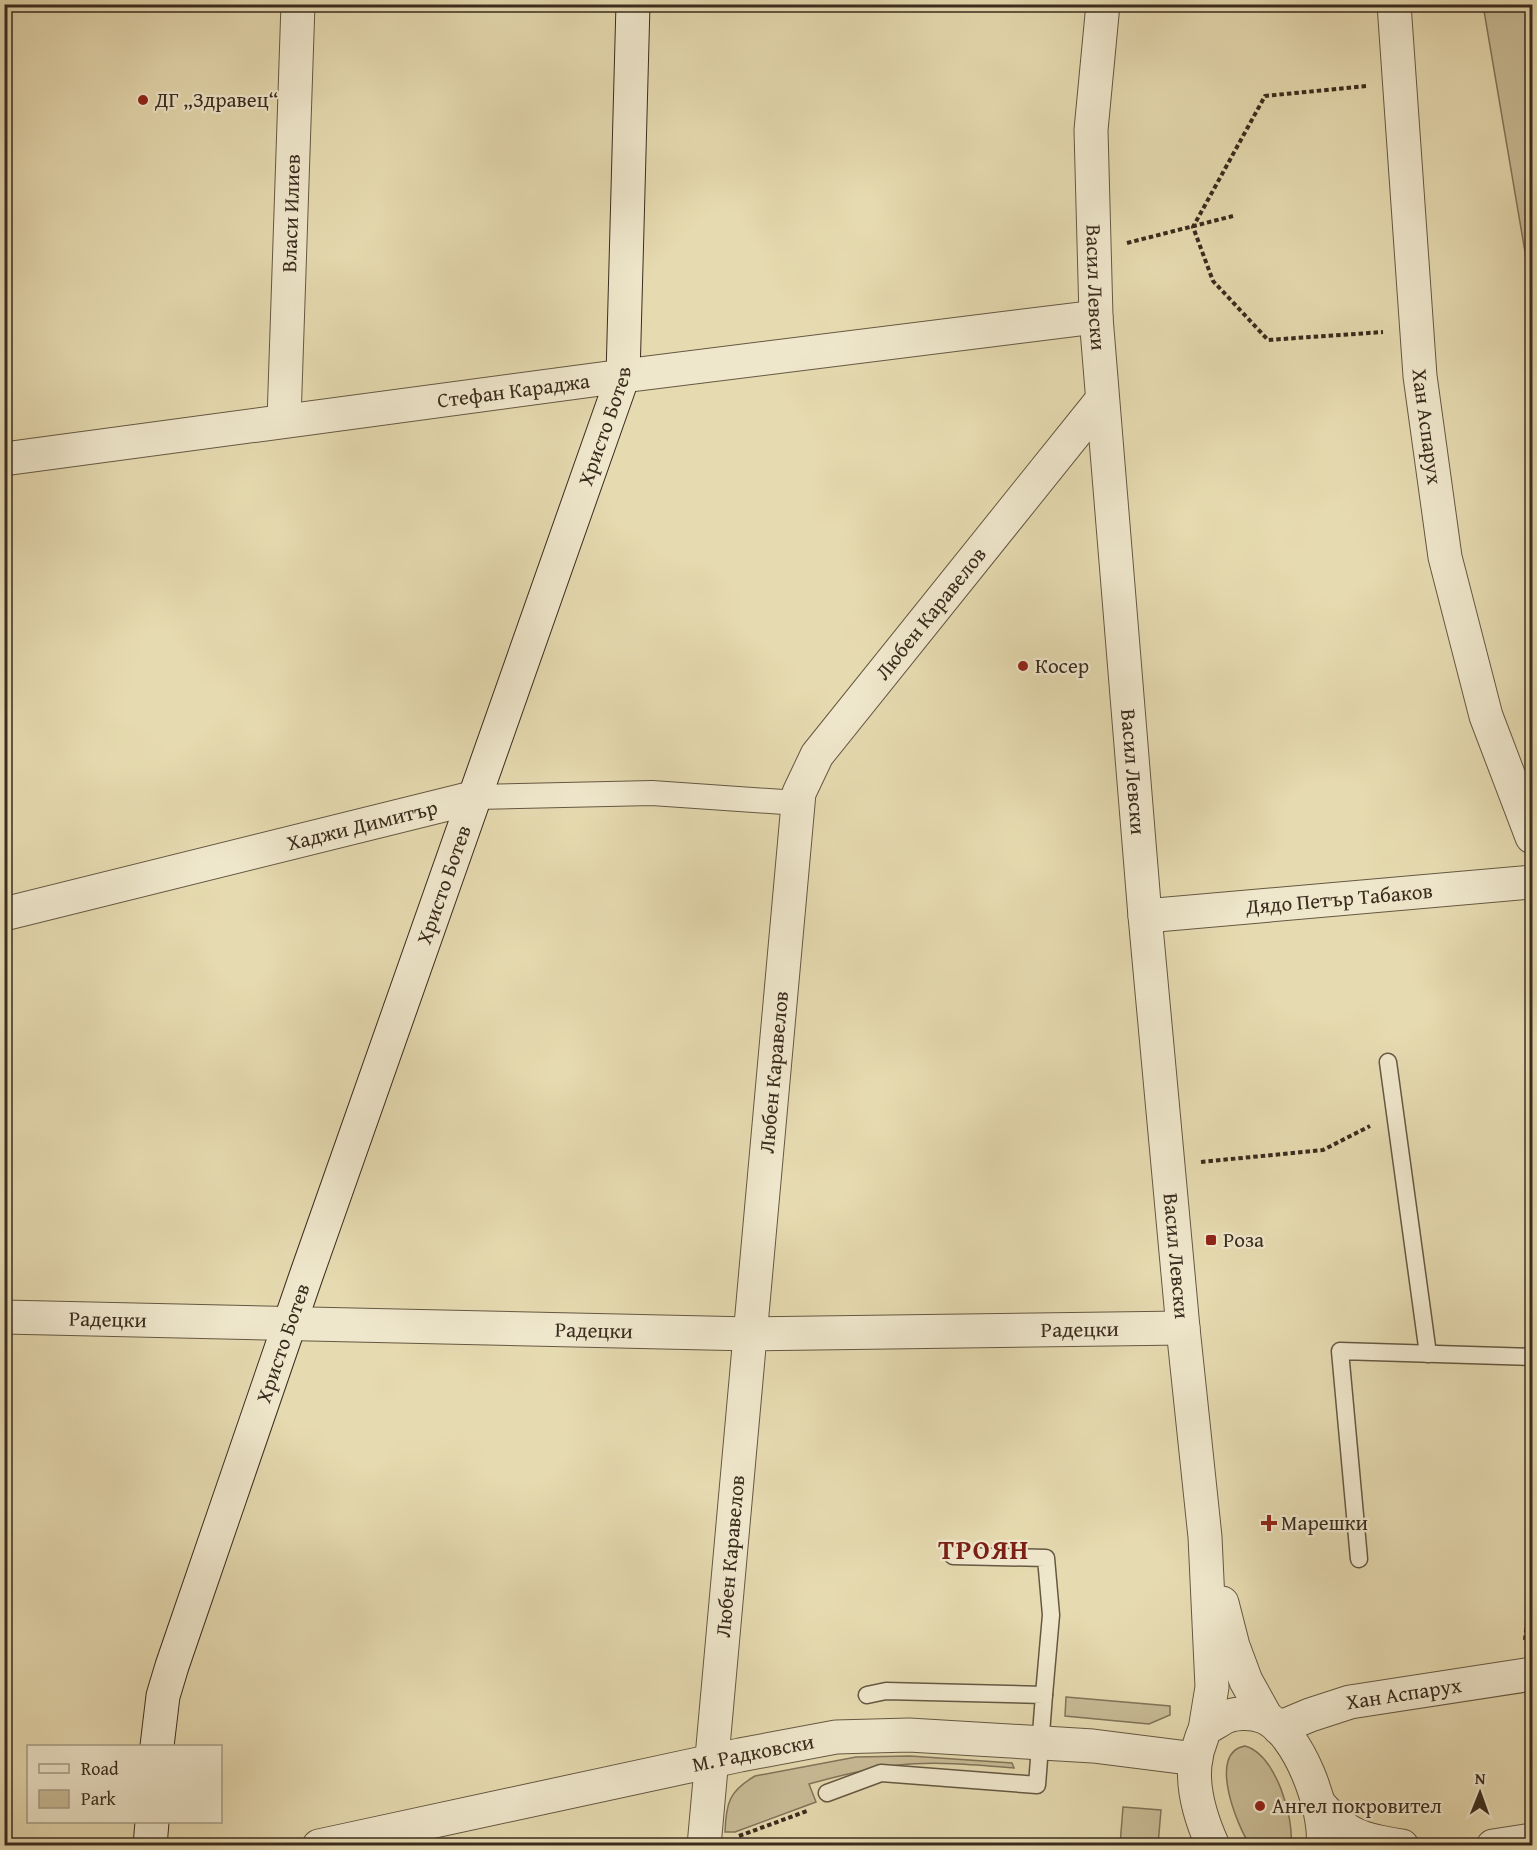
<svg xmlns="http://www.w3.org/2000/svg" width="1537" height="1850" viewBox="0 0 1537 1850" font-family="'Gentium Book Plus',serif">
  <style>
    .green { fill: #c9bc97; stroke: #82745a; stroke-width: 1.5 }
    .lines { fill: none; stroke-linecap: round; stroke-linejoin: round }
    .service-casing { stroke: #655842; stroke-width: 19 }
    .pedestrian-casing { stroke: #655842; stroke-width: 26 }
    .minor-casing { stroke: #655842; stroke-width: 35 }
    .tertiary-casing { stroke: #655842; stroke-width: 35 }
    .secondary-casing { stroke: #3a2c1e; stroke-width: 35 }
    .path { stroke: #3a2c1e; stroke-width: 4; stroke-dasharray: 4.5 3; stroke-linecap: butt }
    .service { stroke: #efe7cc; stroke-width: 16 }
    .pedestrian { stroke: #efe7cc; stroke-width: 24 }
    .minor { stroke: #efe7cc; stroke-width: 33 }
    .tertiary { stroke: #efe7cc; stroke-width: 33 }
    .secondary { stroke: #efe7cc; stroke-width: 33 }
    .poi-dot { fill: #8f2418; stroke: #efe7cc; stroke-width: 2 }
    .labels { text-anchor: middle; stroke-width: 4.5; stroke-linejoin: round; paint-order: stroke }
    .poi-label { font-size: 21px; fill: #3a2c1e; stroke: #efe7cc; text-anchor: start }
    .street-label { font-size: 21px; fill: #3a2c1e; stroke: #efe7cc }
    .district-label { font-size: 27px; font-weight: bold; letter-spacing: 1.5px; fill: #7a1f14; stroke: #efe7cc }
  </style>
  <rect width="100%" height="100%" fill="#e6dab0"/>
  <filter id="stains"><feTurbulence type="fractalNoise" baseFrequency=".00333" numOctaves="4"/><feColorMatrix values="0 0 0 0 .2 0 0 0 0 .09 0 0 0 0 .02 0 0 0 .5 -.17"/></filter>
  <radialGradient id="worn" r=".72"><stop offset=".6" stop-color="#630" stop-opacity="0"/><stop offset="1" stop-color="#630" stop-opacity=".3"/></radialGradient>
  <!-- green -->
  <g class="green">
    <polygon points="1483,5 1532,5 1532,293"/>
    <polygon points="1066,1697 1170,1706 1170,1715 1149,1724 1065,1716"/>
    <path d="M1245,1746C1276,1755 1294,1817 1291,1845H1250C1237,1826 1207,1752 1245,1746Z"/>
    <path d="M910,1756L1012,1763L1014,1768C978,1765 935,1761 899,1765C869,1768 838,1776 809,1784L816,1802L735,1832H725C726,1803 729,1791 755,1776L856,1757Z"/>
    <polygon points="1123,1807 1161,1810 1158,1845 1120,1845"/>
  </g>
  <g class="lines">
    <defs>
      <g id="service">
        <polyline points="1388,1062 1428,1354"/>
        <polyline points="953,1556 1046,1558 1051,1615 1044,1695"/>
        <polyline points="1359,1559 1340,1351 1532,1357"/>
        <polyline points="827,1793 881,1773 1037,1785 1044,1695 886,1691 867,1695"/>
      </g>
      <polyline id="pedestrian" points="476,797 652,793 798,803"/>
      <g id="minor">
        <path id="s1" d="M1394,4L1420,376L1445,557L1486,716L1532,837"/>
        <path id="s2" d="M284,420L298,4"/>
        <path id="s3" d="M4,459L623,376L1096,317"/>
        <path id="s4" d="M4,914L476,797"/>
        <path id="s5" d="M1145,916L1532,882"/>
        <path id="s6" d="M1279,1728L1310,1715L1350,1702L1532,1674"/>
        <path id="s7" d="M319,1846L740,1755L836,1737L909,1735L1093,1746L1196,1759"/>
        <path id="s8" d="M704,1846L799,793L817,755L1101,401"/>
      </g>
      <g id="tertiary">
        <path id="s9" d="M1103,4L1091,130L1096,317L1145,916L1183,1328L1205,1537L1212,1687L1205,1730"/>
        <path id="s10" d="M4,1317L751,1334L1183,1328"/>
        <polyline points="1222,1603 1233,1646 1246,1681 1266,1717"/>
        <path d="M1319,1804C1347,1836 1361,1840 1402,1846"/>
        <path d="M1213,1846C1199,1815 1187,1776 1200,1743C1201,1740 1203,1733 1205,1730C1208,1726 1216,1723 1220,1720C1232,1712 1251,1712 1264,1717C1299,1732 1327,1810 1323,1846"/>
        <polyline points="1493,1846 1532,1840"/>
      </g>
      <g id="secondary">
        <path id="s11" d="M157,1746L163,1696L172,1666L306,1276L623,376L633,4"/>
        <polyline points="150,1846 152,1822"/>
      </g>
    </defs>
    <!-- service casing -->
    <use href="#service" class="service-casing"/>
    <!-- pedestrian casing -->
    <use href="#pedestrian" class="pedestrian-casing"/>
    <!-- minor casing -->
    <use href="#minor" class="minor-casing"/>
    <!-- tertiary casing -->
    <use href="#tertiary" class="tertiary-casing"/>
    <!-- secondary casing -->
    <use href="#secondary" class="secondary-casing"/>
    <!-- path -->
    <g class="path">
      <polyline points="1366,86 1265,96 1193,227 1213,281 1268,340 1383,332"/>
      <polyline points="1127,243 1233,216"/>
      <polyline points="1201,1162 1323,1150 1370,1126"/>
      <polyline points="1525,1640 1532,1573"/>
      <polyline points="1529,1709 1532,1723"/>
      <polyline points="739,1836 807,1811"/>
    </g>
    <!-- service -->
    <use href="#service" class="service"/>
    <!-- pedestrian -->
    <use href="#pedestrian" class="pedestrian"/>
    <!-- minor -->
    <use href="#minor" class="minor"/>
    <!-- tertiary -->
    <use href="#tertiary" class="tertiary"/>
    <!-- secondary -->
    <use href="#secondary" class="secondary"/>
  </g>
  <!-- markers -->
  <g class="poi-dot">
    <circle cx="143" cy="100" r="6"/>
    <circle cx="1023" cy="666" r="6"/>
    <rect x="1205" y="1234" width="12" height="12" rx="3"/>
    <path d="M1266 1514h6v6h6v6h-6v6h-6v-6h-6v-6h6z"/>
    <circle cx="1260" cy="1806" r="6"/>
  </g>
  <g class="labels">
    <!-- poi labels -->
    <g class="poi-label">
      <text x="155" y="107">ДГ „Здравец“</text>
      <text x="1035" y="673">Косер</text>
      <text x="1223" y="1247">Роза</text>
      <text x="1281" y="1530">Марешки</text>
      <text x="1272" y="1813">Ангел покровител</text>
    </g>
    <!-- street labels -->
    <g class="street-label">
      <text dy="7" stroke="none"><textPath href="#s2" startOffset="207">Власи Илиев</textPath></text>
      <text dy="7" stroke="none"><textPath href="#s9" startOffset="284">Васил Левски</textPath></text>
      <text dy="7" stroke="none"><textPath href="#s3" startOffset="514">Стефан Караджа</textPath></text>
      <text dy="7" stroke="none"><textPath href="#s11" startOffset="1395">Христо Ботев</textPath></text>
      <text dy="7" stroke="none"><textPath href="#s1" startOffset="424">Хан Аспарух</textPath></text>
      <text dy="7" stroke="none"><textPath href="#s8" startOffset="1281">Любен Каравелов</textPath></text>
      <text dy="7" stroke="none"><textPath href="#s9" startOffset="770">Васил Левски</textPath></text>
      <text dy="7" stroke="none"><textPath href="#s4" startOffset="369">Хаджи Димитър</textPath></text>
      <text dy="7" stroke="none"><textPath href="#s11" startOffset="909">Христо Ботев</textPath></text>
      <text dy="7" stroke="none"><textPath href="#s5" startOffset="195">Дядо Петър Табаков</textPath></text>
      <text dy="7" stroke="none"><textPath href="#s8" startOffset="777">Любен Каравелов</textPath></text>
      <text dy="7" stroke="none"><textPath href="#s9" startOffset="1256">Васил Левски</textPath></text>
      <text dy="7" stroke="none"><textPath href="#s10" startOffset="104">Радецки</textPath></text>
      <text dy="7" stroke="none"><textPath href="#s10" startOffset="1076">Радецки</textPath></text>
      <text dy="7" stroke="none"><textPath href="#s10" startOffset="590">Радецки</textPath></text>
      <text dy="7" stroke="none"><textPath href="#s11" startOffset="423">Христо Ботев</textPath></text>
      <text dy="7" stroke="none"><textPath href="#s8" startOffset="291">Любен Каравелов</textPath></text>
      <text dy="7" stroke="none"><textPath href="#s6" startOffset="130">Хан Аспарух</textPath></text>
      <text dy="7" stroke="none"><textPath href="#s7" startOffset="444">М. Радковски</textPath></text>
    </g>
    <!-- district labels -->
    <g class="district-label">
      <text x="984" y="1559">ТРОЯН</text>
    </g>
  </g>
  <!-- margin -->
  <rect width="1537" height="1850" fill="none" stroke="#e6dab0" stroke-width="24"/>
  <rect x="6" y="6" width="1525" height="1838" fill="none" stroke="#3a2c1e" stroke-width="3"/>
  <rect x="12" y="12" width="1513" height="1826" fill="none" stroke="#3a2c1e" stroke-width="1.5"/>
  <!-- legend -->
  <rect x="27" y="1745" width="195" height="78" fill="#efe7cc" stroke="#a79c86" stroke-width="1.5"/>
  <rect x="39" y="1764" width="30" height="9" fill="#efe7cc" stroke="#a79c86" stroke-width="1.5"/>
  <text x="81" y="1775" font-size="18" fill="#3a2c1e">Road</text>
  <rect x="39" y="1790" width="30" height="18" fill="#c9bc97" stroke="#a79c86" stroke-width="1.5"/>
  <text x="81" y="1805" font-size="18" fill="#3a2c1e">Park</text>
  <!-- north arrow -->
  <g transform="translate(1480 1793) rotate(1)" stroke="#efe7cc" stroke-width="4.5" paint-order="stroke">
  <path d="M0-4.5L10 22L0 15L-10 22Z" fill="#3a2c1e"/>
  <text y="-9" font-size="16" font-weight="bold" text-anchor="middle" fill="#3a2c1e">N</text>
  </g>
  <rect width="100%" height="100%" filter="url(#stains)"/>
  <rect width="100%" height="100%" fill="url(#worn)"/>
</svg>
